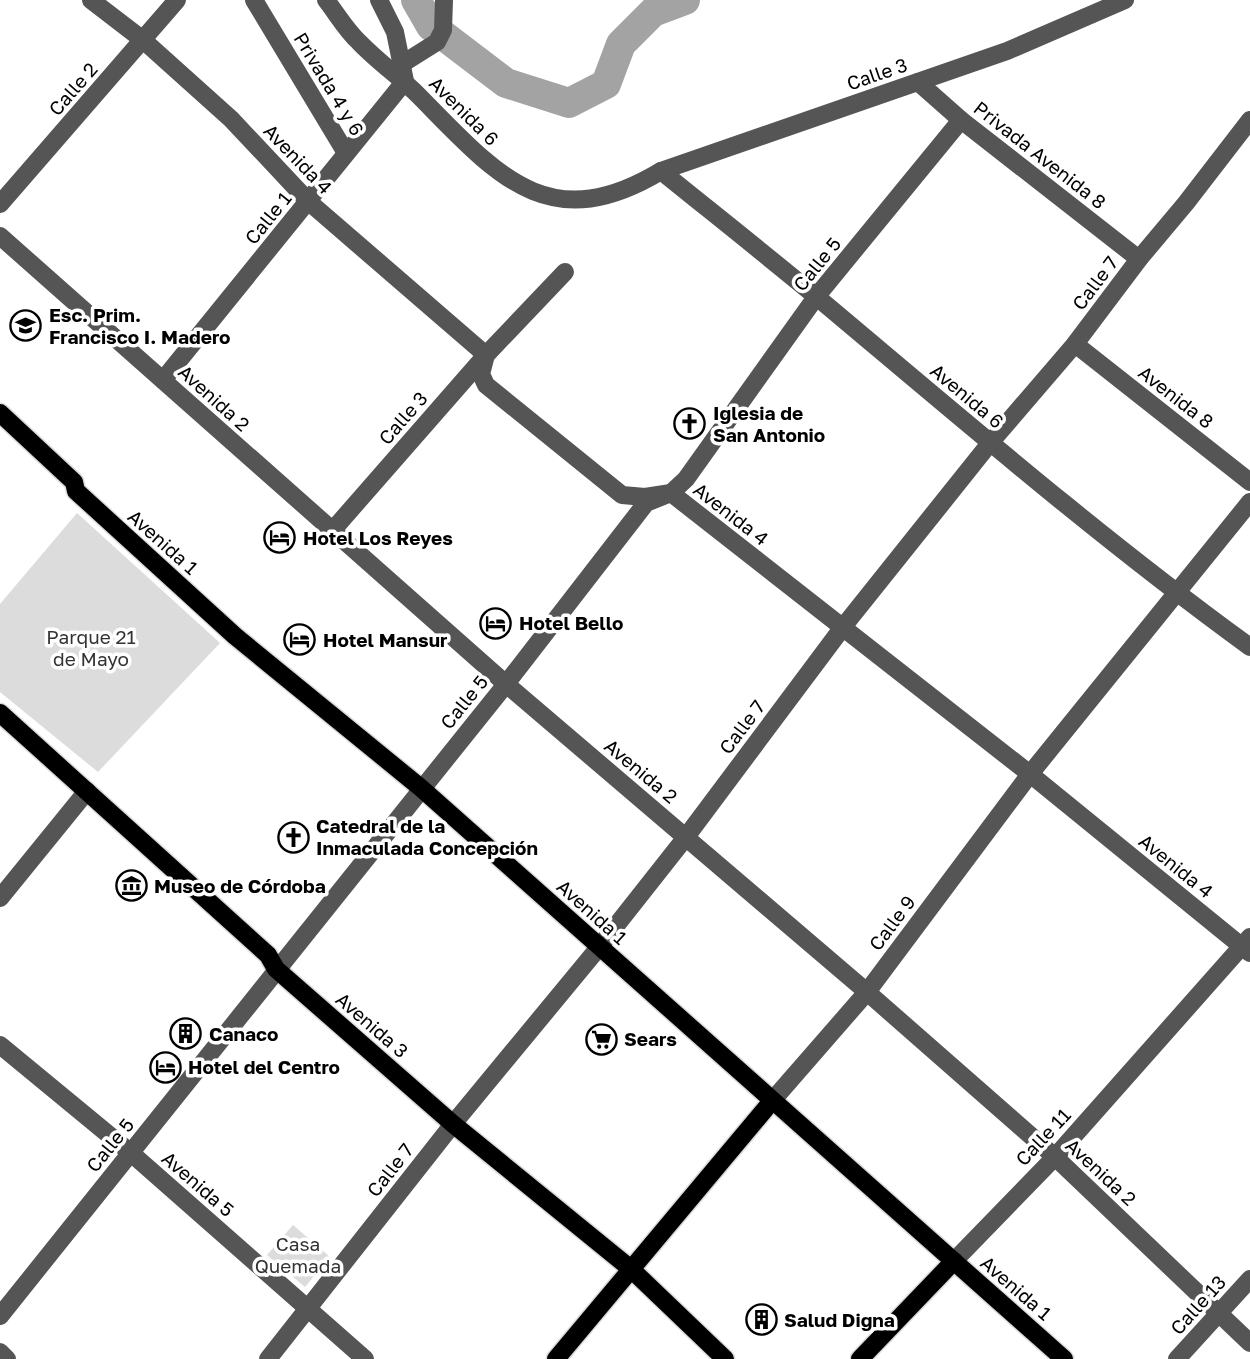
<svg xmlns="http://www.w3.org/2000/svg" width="1250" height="1359" viewBox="0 0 1250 1359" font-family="'Golos Text',sans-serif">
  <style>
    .green { fill: #dcdcdc }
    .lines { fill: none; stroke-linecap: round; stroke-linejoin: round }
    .river { stroke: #a3a3a3; stroke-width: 30 }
    .major-casing { stroke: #dbdbdb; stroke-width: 21 }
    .minor { stroke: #555; stroke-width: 18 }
    .major { stroke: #000; stroke-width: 18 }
    .labels { text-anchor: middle; stroke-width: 7; stroke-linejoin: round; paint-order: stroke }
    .street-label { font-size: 19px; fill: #000; stroke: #fff }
    .poi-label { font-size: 19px; font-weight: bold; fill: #000; stroke: #fff; text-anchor: start }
    .park-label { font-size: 19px; fill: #333; stroke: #fff }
  </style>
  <rect width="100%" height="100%" fill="#fff"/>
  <!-- green -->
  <g class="green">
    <polygon points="77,513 220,643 98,772 0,692 0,604"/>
    <polygon points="293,1225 330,1257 305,1287 267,1255"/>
  </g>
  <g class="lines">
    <!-- river -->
    <polyline class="river" points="416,0 431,26 506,83 569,103 606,84 621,44 653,12 685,0"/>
    <defs>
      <g id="major">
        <polyline points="0,413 74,482 76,491 235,636 421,788 1064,1359"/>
        <polyline points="0,713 268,955 276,969 453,1124 631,1269 725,1359"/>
        <polyline points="556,1359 772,1101"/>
        <polyline points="860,1359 954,1261"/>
      </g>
    </defs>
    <!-- major casing -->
    <use href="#major" class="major-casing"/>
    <!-- minor -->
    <g class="minor">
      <polyline points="91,0 143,40 231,119 309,202 486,355 481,374 486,385 622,495 645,497 671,493 1030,774 1250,953"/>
      <polyline points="254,0 346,153"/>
      <path d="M326,0C337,14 346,30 359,42C378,62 400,77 419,96C496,174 548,239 661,171L1007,51L1125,0"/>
      <polyline points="402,64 437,42 443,30 444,0"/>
      <polyline points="918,82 961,120 1139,259"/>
      <path d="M661,171C713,213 766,255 818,298C960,417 1100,538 1250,647"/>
      <polyline points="0,204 177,0"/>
      <polyline points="0,236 506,684 867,992 1055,1157 1250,1343"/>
      <polyline points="1075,344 1250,482"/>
      <polyline points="163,380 405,81 395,32 379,0"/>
      <polyline points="332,531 486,355 565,272"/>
      <polyline points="0,898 87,791"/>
      <polyline points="0,1045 131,1153 365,1359"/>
      <polyline points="772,1101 867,992 1030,774 1250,502"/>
      <polyline points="954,1261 1055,1157 1250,937"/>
      <polyline points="0,1316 506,684 646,503 671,493 686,479 816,297 961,120"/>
      <polyline points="0,1352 7,1359"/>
      <polyline points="268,1359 453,1124 600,946 686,837 843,627 990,443 1075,344 1139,259 1186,203 1250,120"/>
      <polyline points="1177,1359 1250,1279"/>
    </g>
    <!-- major -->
    <use href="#major" class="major"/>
  </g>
  <!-- icons -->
  <defs>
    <symbol id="school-ring" viewBox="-11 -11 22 22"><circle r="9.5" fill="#fff" stroke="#000" stroke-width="1.5"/><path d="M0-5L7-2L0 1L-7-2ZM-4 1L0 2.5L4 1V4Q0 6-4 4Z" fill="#000"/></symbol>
    <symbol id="church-ring" viewBox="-11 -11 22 22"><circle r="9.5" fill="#fff" stroke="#000" stroke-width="1.5"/><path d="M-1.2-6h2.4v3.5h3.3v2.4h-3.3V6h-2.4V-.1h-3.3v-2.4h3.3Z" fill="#000"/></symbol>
    <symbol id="hotel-ring" viewBox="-11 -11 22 22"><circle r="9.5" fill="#fff" stroke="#000" stroke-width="1.5"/><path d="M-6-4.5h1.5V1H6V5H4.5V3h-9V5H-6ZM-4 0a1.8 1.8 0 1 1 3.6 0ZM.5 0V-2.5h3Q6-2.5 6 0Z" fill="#000"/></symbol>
    <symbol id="museum-ring" viewBox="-11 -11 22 22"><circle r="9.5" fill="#fff" stroke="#000" stroke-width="1.5"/><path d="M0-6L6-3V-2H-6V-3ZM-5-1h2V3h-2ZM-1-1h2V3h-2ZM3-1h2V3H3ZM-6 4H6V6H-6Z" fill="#000"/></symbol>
    <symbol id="building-ring" viewBox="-11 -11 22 22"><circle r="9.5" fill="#fff" stroke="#000" stroke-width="1.5"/><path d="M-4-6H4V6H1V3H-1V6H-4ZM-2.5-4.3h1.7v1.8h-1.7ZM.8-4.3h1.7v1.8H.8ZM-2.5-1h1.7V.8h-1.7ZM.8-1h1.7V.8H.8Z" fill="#000"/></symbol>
    <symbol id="supermarket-ring" viewBox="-11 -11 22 22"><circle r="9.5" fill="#fff" stroke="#000" stroke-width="1.5"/><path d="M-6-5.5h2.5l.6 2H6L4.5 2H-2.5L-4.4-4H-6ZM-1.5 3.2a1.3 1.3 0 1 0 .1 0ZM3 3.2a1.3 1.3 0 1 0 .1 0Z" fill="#000"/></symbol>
  </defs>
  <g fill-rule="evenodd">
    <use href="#school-ring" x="8" y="308" width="35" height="35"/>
    <use href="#church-ring" x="672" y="406" width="35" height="35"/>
    <use href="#hotel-ring" x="262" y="520" width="35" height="35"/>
    <use href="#hotel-ring" x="478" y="606" width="35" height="35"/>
    <use href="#hotel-ring" x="282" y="622" width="35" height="35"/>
    <use href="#church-ring" x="276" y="820" width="35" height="35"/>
    <use href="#museum-ring" x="114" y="868" width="35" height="35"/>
    <use href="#building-ring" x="168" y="1016" width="35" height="35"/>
    <use href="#supermarket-ring" x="584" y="1022" width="35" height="35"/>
    <use href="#hotel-ring" x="148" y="1050" width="35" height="35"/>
    <use href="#building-ring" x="744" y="1302" width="35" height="35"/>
  </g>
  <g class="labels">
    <!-- street labels -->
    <g class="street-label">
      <text transform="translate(877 74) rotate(-19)" y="7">Calle 3</text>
      <text transform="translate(329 84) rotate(59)" y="7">Privada 4 y 6</text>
      <text transform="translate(73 89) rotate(-49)" y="7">Calle 2</text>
      <text transform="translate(464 111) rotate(45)" y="7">Avenida 6</text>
      <text transform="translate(1040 155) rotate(38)" y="7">Privada Avenida 8</text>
      <text transform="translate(298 159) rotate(46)" y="7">Avenida 4</text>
      <text transform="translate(268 218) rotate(-51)" y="7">Calle 1</text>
      <text transform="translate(817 264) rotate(-51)" y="7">Calle 5</text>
      <text transform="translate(1095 283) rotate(-53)" y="7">Calle 7</text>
      <text transform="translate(967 396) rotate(40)" y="7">Avenida 6</text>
      <text transform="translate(1176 397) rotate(38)" y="7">Avenida 8</text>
      <text transform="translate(214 398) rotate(42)" y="7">Avenida 2</text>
      <text transform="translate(403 418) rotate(-49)" y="7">Calle 3</text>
      <text transform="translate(731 514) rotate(38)" y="7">Avenida 4</text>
      <text transform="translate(163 542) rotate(42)" y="7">Avenida 1</text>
      <text transform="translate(464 702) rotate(-51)" y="7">Calle 5</text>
      <text transform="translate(742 727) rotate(-53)" y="7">Calle 7</text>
      <text transform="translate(641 771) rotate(40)" y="7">Avenida 2</text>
      <text transform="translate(1176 866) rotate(39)" y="7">Avenida 4</text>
      <text transform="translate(592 912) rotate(42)" y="7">Avenida 1</text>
      <text transform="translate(892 923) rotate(-53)" y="7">Calle 9</text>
      <text transform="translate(372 1025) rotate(41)" y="7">Avenida 3</text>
      <text transform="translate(1043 1137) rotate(-47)" y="7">Calle 11</text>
      <text transform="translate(110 1145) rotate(-51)" y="7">Calle 5</text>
      <text transform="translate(390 1170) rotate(-52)" y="7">Calle 7</text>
      <text transform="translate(1101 1172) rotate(43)" y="7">Avenida 2</text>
      <text transform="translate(198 1184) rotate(41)" y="7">Avenida 5</text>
      <text transform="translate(1016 1288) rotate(41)" y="7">Avenida 1</text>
      <text transform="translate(1198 1305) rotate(-48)" y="7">Calle 13</text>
    </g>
    <!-- poi labels -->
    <g class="poi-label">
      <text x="49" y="322">Esc. Prim.<tspan x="49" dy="22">Francisco I. Madero</tspan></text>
      <text x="713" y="420">Iglesia de<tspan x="713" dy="22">San Antonio</tspan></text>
      <text x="303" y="545">Hotel Los Reyes</text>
      <text x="519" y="630">Hotel Bello</text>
      <text x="323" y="647">Hotel Mansur</text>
      <text x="316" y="833">Catedral de la<tspan x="316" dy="22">Inmaculada Concepción</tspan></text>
      <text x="154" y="893">Museo de Córdoba</text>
      <text x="209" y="1041">Canaco</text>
      <text x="624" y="1046">Sears</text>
      <text x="188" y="1074">Hotel del Centro</text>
      <text x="784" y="1327">Salud Digna</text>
    </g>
    <!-- park labels -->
    <g class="park-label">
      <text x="91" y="644">Parque 21<tspan x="91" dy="22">de Mayo</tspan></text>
      <text x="298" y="1251">Casa<tspan x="298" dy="22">Quemada</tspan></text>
    </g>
  </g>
</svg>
